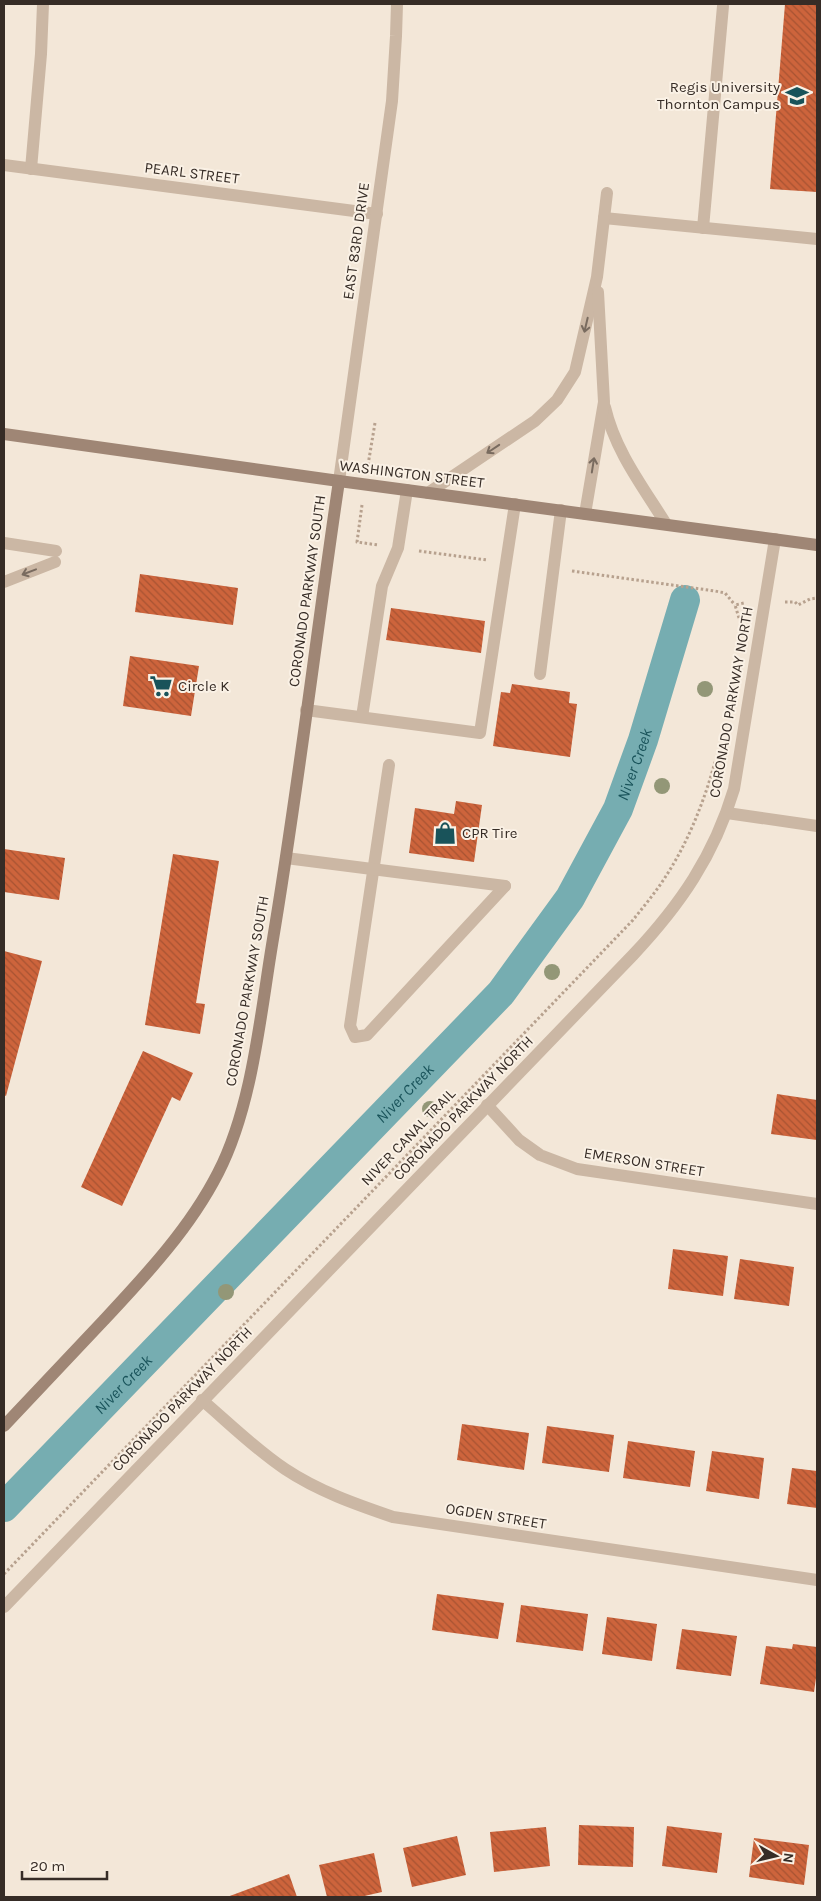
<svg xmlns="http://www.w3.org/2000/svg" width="821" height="1901" viewBox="0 0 821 1901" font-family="Karla,sans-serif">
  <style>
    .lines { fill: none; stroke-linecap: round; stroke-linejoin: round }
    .canal { stroke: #76adb1; stroke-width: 30 }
    .building { fill: url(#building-back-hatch) }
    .path { stroke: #b7a18e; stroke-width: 3; stroke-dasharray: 2.5 2.5; stroke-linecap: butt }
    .lane { stroke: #cbb7a4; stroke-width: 12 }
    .street { stroke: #cbb7a4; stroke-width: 12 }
    .secondary { stroke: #9f8675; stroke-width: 12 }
    .tree { fill: #939777 }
    .oneway { stroke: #796b5f }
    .labels { text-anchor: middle; stroke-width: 4; stroke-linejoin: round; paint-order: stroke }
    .poi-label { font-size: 15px; fill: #362c26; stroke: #faf1e5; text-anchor: start }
    .street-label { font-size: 15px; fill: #362c26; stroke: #faf1e5 }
    .water-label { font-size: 16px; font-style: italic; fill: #19535a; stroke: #faf1e5 }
  </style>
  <defs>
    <pattern id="building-back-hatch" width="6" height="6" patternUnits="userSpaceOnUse" patternTransform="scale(1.25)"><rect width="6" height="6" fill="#cd643c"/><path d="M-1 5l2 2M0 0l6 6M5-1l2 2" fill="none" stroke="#a75332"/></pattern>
  </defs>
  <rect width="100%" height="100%" fill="#f3e7d8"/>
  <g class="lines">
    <!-- canal -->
    <path class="canal" id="s1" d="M4,1507L501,993L570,898L618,809L643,740L685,600"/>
  </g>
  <!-- building -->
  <g class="building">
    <polygon points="785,4 817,4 817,192 770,189"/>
    <polygon points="140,574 238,588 233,625 135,612"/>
    <polygon points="391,608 485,621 481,653 386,640"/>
    <polygon points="130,656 199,666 191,716 123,706"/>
    <polygon points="512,684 570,692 569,703 577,704 570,757 493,746 501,692 510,693"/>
    <polygon points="456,801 482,805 474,862 409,853 415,808 454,814"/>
    <polygon points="4,849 65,858 59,900 4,892"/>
    <polygon points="173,854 219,861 196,1003 205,1004 200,1034 145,1025"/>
    <polygon points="4,951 42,961 6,1096 4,1095"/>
    <polygon points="143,1051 193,1073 180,1101 172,1097 122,1206 81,1187"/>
    <polygon points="777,1094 817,1100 817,1140 771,1134"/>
    <polygon points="673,1249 728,1256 723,1296 668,1289"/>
    <polygon points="740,1259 794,1267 789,1306 734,1299"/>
    <polygon points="462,1424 529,1433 524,1470 457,1460"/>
    <polygon points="547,1426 614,1435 609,1472 542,1463"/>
    <polygon points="628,1441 695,1451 690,1487 623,1478"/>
    <polygon points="712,1451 764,1458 759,1499 706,1491"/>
    <polygon points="792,1468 817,1471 817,1508 787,1504"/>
    <polygon points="437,1594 504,1603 498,1639 432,1630"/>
    <polygon points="521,1605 588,1614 583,1651 516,1642"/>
    <polygon points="607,1617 657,1624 652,1661 602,1654"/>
    <polygon points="682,1629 737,1636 731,1676 676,1669"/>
    <polygon points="793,1644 817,1647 817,1671 814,1692 760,1684 766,1646 792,1649"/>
    <polygon points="579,1825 634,1827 633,1867 578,1865"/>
    <polygon points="667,1826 722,1833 717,1873 662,1866"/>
    <polygon points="546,1827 550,1866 494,1872 490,1832"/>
    <polygon points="457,1836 466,1875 412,1887 403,1848"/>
    <polygon points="754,1838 809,1845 804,1885 749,1877"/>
    <polygon points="374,1853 382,1892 360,1897 327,1897 319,1865"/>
    <polygon points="289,1874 297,1897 227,1897"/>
  </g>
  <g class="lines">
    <!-- path -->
    <g class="path">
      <polyline points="368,465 375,423"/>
      <polyline points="362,505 357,542 378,545"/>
      <polyline points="419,551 487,560"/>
      <polyline points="572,571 715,591 725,593 735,605"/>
      <polyline points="785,602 795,602 798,605 810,599 817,598"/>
      <polyline points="739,618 735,605 744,603"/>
      <path d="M4,1574L633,920C644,906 656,892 666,876C688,842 704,802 715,762"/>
    </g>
    <!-- lane -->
    <g class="lane">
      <polyline points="604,218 817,239"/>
      <polyline points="703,228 723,6"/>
      <path d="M605,407C615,451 643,487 666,524"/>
      <polyline points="428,493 535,421 557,400 575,372 597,277 607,193"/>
      <polyline points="585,514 604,402 598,292"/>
      <polyline points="4,543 56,551"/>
      <polyline points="4,582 55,562"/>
      <polyline points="540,674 561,510"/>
      <polyline points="306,710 480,733 515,504"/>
      <polyline points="362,717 382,586 398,548 407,490"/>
      <polyline points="389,765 350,1026 355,1037 367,1035 505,886"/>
      <polyline points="286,858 505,886"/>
    </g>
    <!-- street -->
    <g class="street">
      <polyline points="4,165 377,214"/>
      <polyline points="31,169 41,54 43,4"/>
      <polyline points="339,481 392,101 396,36 397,4"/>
      <polyline points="727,813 817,826"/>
      <polyline points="487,1105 519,1140 540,1155 577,1169 817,1204"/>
      <path d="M202,1400C229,1423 255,1449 285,1469C318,1491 355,1504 393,1517L817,1580"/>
      <path d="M4,1607L633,955C680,905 714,856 734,789L775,539"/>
    </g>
    <!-- secondary -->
    <g class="secondary">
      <polyline points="4,434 339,481 817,545"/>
      <path d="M4,1426C37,1391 70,1356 104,1320C146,1275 190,1228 218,1173C252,1107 260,1018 272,945C298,791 316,636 339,481"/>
    </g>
  </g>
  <!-- trees -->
  <g class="tree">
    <circle cx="705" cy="689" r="8"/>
    <circle cx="662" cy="786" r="8"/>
    <circle cx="552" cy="972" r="8"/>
    <circle cx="430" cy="1109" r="8"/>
    <circle cx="226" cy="1292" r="8"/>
  </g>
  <!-- one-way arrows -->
  <defs><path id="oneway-shaft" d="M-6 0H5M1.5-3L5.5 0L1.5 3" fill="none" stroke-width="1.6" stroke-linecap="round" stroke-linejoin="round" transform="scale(1.25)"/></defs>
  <g class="oneway">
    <use href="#oneway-shaft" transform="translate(586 325) rotate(103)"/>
    <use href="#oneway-shaft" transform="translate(493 449) rotate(146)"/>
    <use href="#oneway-shaft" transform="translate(593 465) rotate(-81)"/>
    <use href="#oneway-shaft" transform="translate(29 572) rotate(159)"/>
  </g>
  <!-- icons -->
  <defs>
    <symbol id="university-bare" viewBox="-9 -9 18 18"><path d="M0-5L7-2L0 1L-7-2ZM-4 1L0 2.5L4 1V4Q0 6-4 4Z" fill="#19535a" stroke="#faf1e5" stroke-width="2.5" paint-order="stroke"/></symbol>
    <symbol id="supermarket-bare" viewBox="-9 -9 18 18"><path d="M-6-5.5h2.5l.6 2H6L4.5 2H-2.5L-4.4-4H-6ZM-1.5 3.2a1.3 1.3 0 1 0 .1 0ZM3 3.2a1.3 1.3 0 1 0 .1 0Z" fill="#19535a" stroke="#faf1e5" stroke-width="2.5" paint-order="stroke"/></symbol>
    <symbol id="shop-bare" viewBox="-9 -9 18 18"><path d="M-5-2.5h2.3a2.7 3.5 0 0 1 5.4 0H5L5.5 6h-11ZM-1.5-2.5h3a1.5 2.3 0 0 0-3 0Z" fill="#19535a" stroke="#faf1e5" stroke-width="2.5" paint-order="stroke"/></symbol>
  </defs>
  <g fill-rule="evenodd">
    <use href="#university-bare" x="781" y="80" width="32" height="32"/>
    <use href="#supermarket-bare" x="145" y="670" width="32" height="32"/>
    <use href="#shop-bare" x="429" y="817" width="32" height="32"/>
  </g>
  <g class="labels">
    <!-- poi labels -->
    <g class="poi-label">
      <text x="780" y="92" text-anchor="end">Regis University<tspan x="780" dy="17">Thornton Campus</tspan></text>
      <text x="178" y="691">Circle K</text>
      <text x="462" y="838">CPR Tire</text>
    </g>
    <!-- street labels -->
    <g class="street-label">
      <text transform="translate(192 173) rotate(7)" y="5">PEARL STREET</text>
      <text transform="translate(356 241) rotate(-82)" y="5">EAST 83RD DRIVE</text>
      <text transform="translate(412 474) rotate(7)" y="5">WASHINGTON STREET</text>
      <text transform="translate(307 591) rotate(-82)" y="5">CORONADO PARKWAY SOUTH</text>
      <text transform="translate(731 702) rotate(-80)" y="5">CORONADO PARKWAY NORTH</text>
      <text transform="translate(247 991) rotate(-80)" y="5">CORONADO PARKWAY SOUTH</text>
      <text transform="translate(463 1108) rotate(-46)" y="5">CORONADO PARKWAY NORTH</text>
      <text transform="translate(408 1137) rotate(-46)" y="5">NIVER CANAL TRAIL</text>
      <text transform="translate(644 1162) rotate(9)" y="5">EMERSON STREET</text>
      <text transform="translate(182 1399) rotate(-46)" y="5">CORONADO PARKWAY NORTH</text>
      <text transform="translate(496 1516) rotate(9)" y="5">OGDEN STREET</text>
    </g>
    <!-- water labels -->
    <g class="water-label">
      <text dy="6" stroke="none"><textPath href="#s1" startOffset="981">Niver Creek</textPath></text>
      <text dy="6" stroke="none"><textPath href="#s1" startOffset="576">Niver Creek</textPath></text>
      <text dy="6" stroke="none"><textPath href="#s1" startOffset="171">Niver Creek</textPath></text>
    </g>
  </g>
  <!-- border -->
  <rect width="821" height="1901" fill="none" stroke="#362c26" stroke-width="10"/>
  <!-- north arrow -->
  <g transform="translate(776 1856) rotate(98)" stroke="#faf1e5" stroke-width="4" paint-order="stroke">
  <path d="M0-4L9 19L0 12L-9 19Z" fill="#362c26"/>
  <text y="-8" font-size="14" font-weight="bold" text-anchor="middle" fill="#362c26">N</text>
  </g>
  <!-- scale -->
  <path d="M22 1871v8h85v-8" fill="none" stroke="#362c26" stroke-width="2.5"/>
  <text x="30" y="1871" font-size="15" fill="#362c26" stroke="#faf1e5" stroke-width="4" paint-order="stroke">20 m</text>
</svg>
